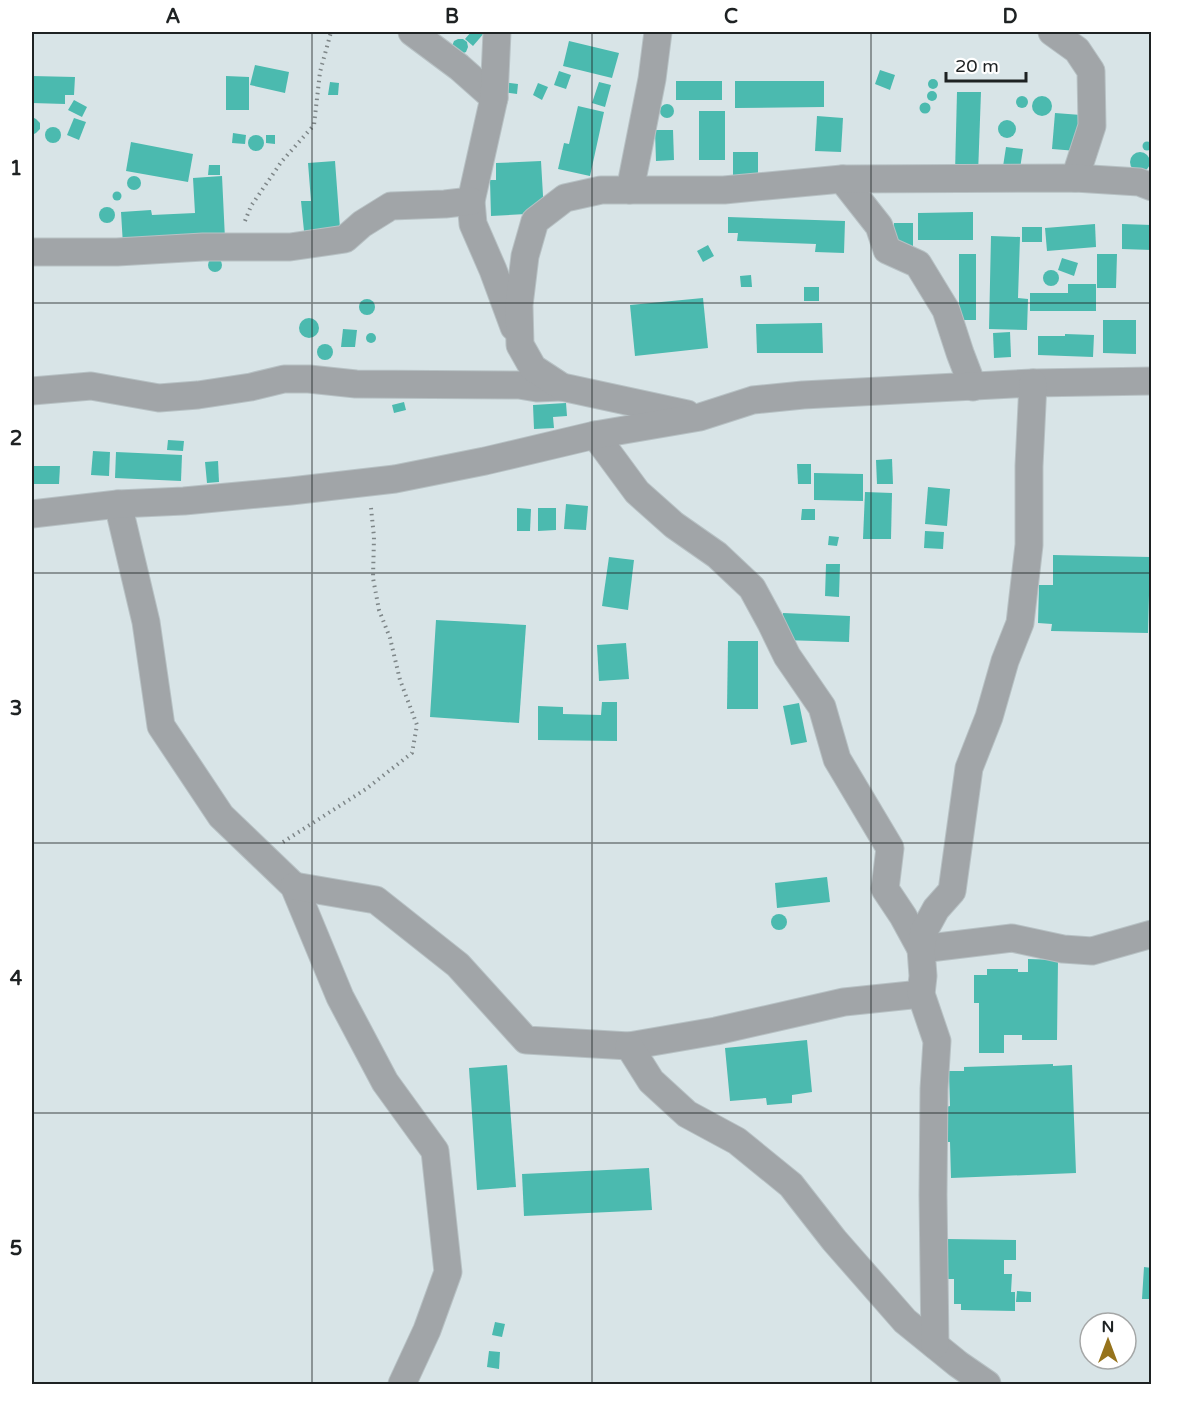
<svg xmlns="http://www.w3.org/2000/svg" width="1183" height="1416" viewBox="0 0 1183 1416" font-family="'Varela Round',sans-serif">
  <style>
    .building { fill: #4bbaaf }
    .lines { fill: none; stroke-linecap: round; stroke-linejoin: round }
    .minor-casing { stroke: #b7c1c4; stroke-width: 29 }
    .path { stroke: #7e8688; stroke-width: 4; stroke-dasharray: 1.5 4.5; stroke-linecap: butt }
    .minor { stroke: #a1a5a8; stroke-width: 27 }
    .grid { fill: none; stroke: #1e2223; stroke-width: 1.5; stroke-opacity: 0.55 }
    .neatline { fill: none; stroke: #1e2223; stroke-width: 2 }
    .grid-label { font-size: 20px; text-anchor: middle; font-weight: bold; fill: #1e2223 }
  </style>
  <rect width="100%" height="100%" fill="#d8e4e7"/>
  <!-- building -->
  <g class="building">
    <polygon points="471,32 485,32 473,46 465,39"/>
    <polygon points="458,39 463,39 467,42 468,47 466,52 461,54 452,46 454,41"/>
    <polygon points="569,41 619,53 612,78 563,66"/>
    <polygon points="255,65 289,72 285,93 250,85"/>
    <polygon points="880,70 895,75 890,90 875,84"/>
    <polygon points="559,71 571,75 566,89 554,85"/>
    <polygon points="32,76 75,77 74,95 65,95 65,104 32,103"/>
    <polygon points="226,76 249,77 249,110 226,110"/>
    <circle cx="933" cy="84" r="5"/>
    <rect x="676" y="81" width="46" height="19"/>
    <polygon points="735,81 824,81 824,107 735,108"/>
    <polygon points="330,82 339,83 338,95 328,95"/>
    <polygon points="503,82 518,84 517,94 502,92"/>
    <polygon points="599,82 611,85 605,107 592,103"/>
    <polygon points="538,83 548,87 542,100 533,95"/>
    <circle cx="932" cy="96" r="5"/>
    <polygon points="957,92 981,92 978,174 955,173"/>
    <circle cx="1022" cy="102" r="6"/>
    <circle cx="1042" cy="106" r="10"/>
    <polygon points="74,100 87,107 82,117 68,110"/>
    <circle cx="925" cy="108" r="5.5"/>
    <circle cx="667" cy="111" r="7"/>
    <polygon points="578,106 604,112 590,176 558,169 564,143 569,144"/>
    <rect x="699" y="111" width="26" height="49"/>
    <polygon points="1055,113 1081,115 1077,151 1052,149"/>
    <polygon points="817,116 843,118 841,152 815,151"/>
    <polygon points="32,117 36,119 40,123 40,129 36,133 32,135"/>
    <polygon points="74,118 86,122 79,140 67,135"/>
    <circle cx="1007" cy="129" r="9"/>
    <circle cx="53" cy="135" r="8"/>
    <polygon points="655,130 673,130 674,160 656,161"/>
    <polygon points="233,133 246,135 245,144 232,143"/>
    <polygon points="266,135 275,135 275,144 266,143"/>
    <circle cx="256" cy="143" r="8"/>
    <circle cx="1147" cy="146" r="4.5"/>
    <polygon points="131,142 193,154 188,182 126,171"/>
    <polygon points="1006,147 1023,149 1019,175 1002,173"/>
    <circle cx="1140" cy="162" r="10"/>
    <rect x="733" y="152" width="25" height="32"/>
    <polygon points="335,161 340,228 304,231 301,201 311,201 308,163"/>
    <polygon points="541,161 544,213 491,216 490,180 496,180 496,163"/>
    <polygon points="209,165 220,165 220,175 208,175"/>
    <circle cx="134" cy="183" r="7"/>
    <polygon points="222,176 225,239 123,245 121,212 151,210 152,215 195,213 193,178"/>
    <circle cx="117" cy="196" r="4.5"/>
    <circle cx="107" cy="215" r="8"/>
    <polygon points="973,212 973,240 918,240 918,213"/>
    <polygon points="728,217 845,221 844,253 815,252 816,244 737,241 738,233 728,233"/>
    <rect x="894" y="223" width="19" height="24"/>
    <polygon points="1095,224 1096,247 1047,251 1045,228"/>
    <polygon points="1122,224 1152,225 1152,250 1122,249"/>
    <rect x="1022" y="227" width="20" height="15"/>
    <polygon points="991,236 1020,237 1018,298 1028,299 1027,330 989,329"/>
    <polygon points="708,245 714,256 703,262 697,251"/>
    <rect x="959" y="254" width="17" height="66"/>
    <polygon points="1097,254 1117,254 1116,288 1097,288"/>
    <polygon points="1062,258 1078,263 1074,276 1058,270"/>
    <circle cx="215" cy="265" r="7"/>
    <circle cx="1051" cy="278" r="8"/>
    <polygon points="751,275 752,287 741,287 740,276"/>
    <polygon points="1068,284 1096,284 1096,311 1030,311 1030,293 1068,293"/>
    <rect x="804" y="287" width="15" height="14"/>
    <polygon points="703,298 708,348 635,356 630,305"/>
    <circle cx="367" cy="307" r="8"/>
    <circle cx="309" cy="328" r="10"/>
    <polygon points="1103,320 1136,320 1136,354 1103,353"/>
    <polygon points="822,323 823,353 757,353 756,324"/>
    <polygon points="343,329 357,330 355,347 341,347"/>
    <polygon points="1010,332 1011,357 994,358 993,333"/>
    <circle cx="371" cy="338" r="5"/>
    <polygon points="1065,334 1094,335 1093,357 1038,355 1038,336 1065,336"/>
    <circle cx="325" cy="352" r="8"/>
    <polygon points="404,402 406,410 394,413 392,405"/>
    <polygon points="566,403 567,416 553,417 554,428 534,429 533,405"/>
    <polygon points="168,440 184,441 183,451 167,450"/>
    <polygon points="93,451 110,452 109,476 91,475"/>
    <polygon points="116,452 182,455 181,481 115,478"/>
    <polygon points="892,459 893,484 877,484 876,460"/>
    <polygon points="218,461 219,482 207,483 205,462"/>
    <polygon points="797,464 811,464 811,484 798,484"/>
    <polygon points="32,466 60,466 59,484 32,484"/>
    <polygon points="814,473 863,474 863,501 814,500"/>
    <polygon points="928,487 950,489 947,526 925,524"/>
    <polygon points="865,492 892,493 891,539 863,539"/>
    <polygon points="566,504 588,506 586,530 564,529"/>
    <polygon points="517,508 531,509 530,531 517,531"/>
    <polygon points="538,508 556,508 556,530 538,531"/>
    <polygon points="802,509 815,509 815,520 801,520"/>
    <polygon points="925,531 944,532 943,549 924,548"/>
    <polygon points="829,536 839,537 837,546 828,545"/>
    <polygon points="1053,555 1150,557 1148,633 1051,631 1052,624 1038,623 1039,585 1053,585"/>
    <polygon points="609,557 634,560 628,610 602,606"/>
    <polygon points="826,564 840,564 839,597 825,596"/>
    <polygon points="783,613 850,616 849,642 782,640"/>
    <polygon points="436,620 526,625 519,723 430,717"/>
    <polygon points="728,641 758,641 758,709 727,709"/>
    <polygon points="626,643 629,679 599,681 597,645"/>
    <polygon points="602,702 617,702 617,741 538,740 538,706 563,707 563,714 601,715"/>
    <polygon points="799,703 807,742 791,745 783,706"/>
    <polygon points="827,877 830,902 777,908 775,883"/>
    <circle cx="779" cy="922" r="8"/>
    <polygon points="1028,959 1058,960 1057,1040 1022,1040 1022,1035 1004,1035 1004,1053 979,1053 979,1003 974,1003 974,975 987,975 987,969 1018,969 1018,972 1028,972"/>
    <polygon points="807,1040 812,1092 792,1095 792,1103 767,1105 766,1098 730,1101 725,1048"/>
    <polygon points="1053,1064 1053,1066 1072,1065 1076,1173 951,1178 950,1142 948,1142 946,1107 950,1106 949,1071 964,1071 964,1067"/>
    <polygon points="507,1065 516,1187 477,1190 469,1068"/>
    <polygon points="649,1168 652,1210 524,1216 522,1174"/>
    <polygon points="947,1239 1016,1240 1016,1260 1004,1260 1004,1274 1012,1274 1011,1292 1015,1292 1015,1311 961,1310 961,1304 954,1304 954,1279 947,1279"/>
    <polygon points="1144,1267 1152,1268 1152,1299 1142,1299"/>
    <polygon points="1017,1291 1031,1292 1031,1302 1016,1302"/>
    <polygon points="495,1322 505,1324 502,1337 492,1335"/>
    <polygon points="489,1351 500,1352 499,1369 487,1367"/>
  </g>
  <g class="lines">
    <defs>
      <g id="minor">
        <polyline points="412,32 459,67 494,98"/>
        <polyline points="497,32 494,98 471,201 473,224 493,270 514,327"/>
        <polyline points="1052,32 1077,50 1091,71 1092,126 1075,178"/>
        <polyline points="842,179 879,226 887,250 918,264 946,310 960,353 973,387"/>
        <polyline points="630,190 652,79 658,32"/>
        <polyline points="32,252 117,252 203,247 290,247 345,239 362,224 391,206 445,204 471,201"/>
        <polyline points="32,391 91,386 159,398 198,395 251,387 284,379 309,379 356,384 519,385 537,388 562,387"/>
        <polyline points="687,414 562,387 533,368 520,345 519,305 525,256 535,221 565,198 601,190 724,190 842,179 1075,178 1139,182 1152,187"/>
        <polyline points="595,435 637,492 674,525 717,555 752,588 771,623 787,656 822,707 837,759 890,848 885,889 903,916 921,949 1012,938 1063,949 1092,951 1152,934"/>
        <polyline points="118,504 146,622 161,726 221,816 294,886 340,997 385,1082 435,1151 448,1272 427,1330 402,1384"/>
        <polyline points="32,514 118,504 184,501 291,491 395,479 485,461 595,435 700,417 753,400 803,395 1033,383 1152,381"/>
        <polyline points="294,886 376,900 458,965 526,1040 629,1046 716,1031 844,1002 921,994"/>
        <polyline points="629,1046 651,1081 687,1114 737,1141 791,1185 834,1240 905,1321 958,1364 987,1384"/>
        <polyline points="935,1345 933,1195 934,1089 937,1041 921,994 923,976 921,949 924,931 936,909 952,891 969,768 989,717 1005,661 1020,623 1029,545 1029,466 1033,383"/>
      </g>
    </defs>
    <!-- minor casing -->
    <use href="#minor" class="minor-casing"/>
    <!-- path -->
    <g class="path">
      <polyline points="245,221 251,206 282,161 314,125 320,72 331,32"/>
      <polyline points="283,842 366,789 412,753 417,725 400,680 390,638 379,610 373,578 374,537 371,508"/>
    </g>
    <!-- minor -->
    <use href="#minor" class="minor"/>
  </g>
  <!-- grid -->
  <path class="grid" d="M312,32V1384M592,32V1384M871,32V1384M32,303H1152M32,573H1152M32,843H1152M32,1113H1152"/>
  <!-- border -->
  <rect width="1183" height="1416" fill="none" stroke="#ffffff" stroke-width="66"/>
  <!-- north arrow -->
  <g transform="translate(1108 1341)"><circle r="28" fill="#ffffff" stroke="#a5a7a7" stroke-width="1.5"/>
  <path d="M0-4.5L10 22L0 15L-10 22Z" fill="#96731c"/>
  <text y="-9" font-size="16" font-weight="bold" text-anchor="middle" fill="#1e2223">N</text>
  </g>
  <!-- scale -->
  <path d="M946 72v9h80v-9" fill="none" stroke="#1e2223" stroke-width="3"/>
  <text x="955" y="72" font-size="18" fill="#1e2223" stroke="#ffffff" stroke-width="4.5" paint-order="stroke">20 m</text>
  <rect x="33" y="33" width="1117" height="1350" class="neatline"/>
  <g class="grid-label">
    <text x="173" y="23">A</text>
    <text x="452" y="23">B</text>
    <text x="731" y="23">C</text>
    <text x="1010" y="23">D</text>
    <text x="16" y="175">1</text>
    <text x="16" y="445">2</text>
    <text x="16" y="715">3</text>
    <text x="16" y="985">4</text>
    <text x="16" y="1255">5</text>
  </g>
</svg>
